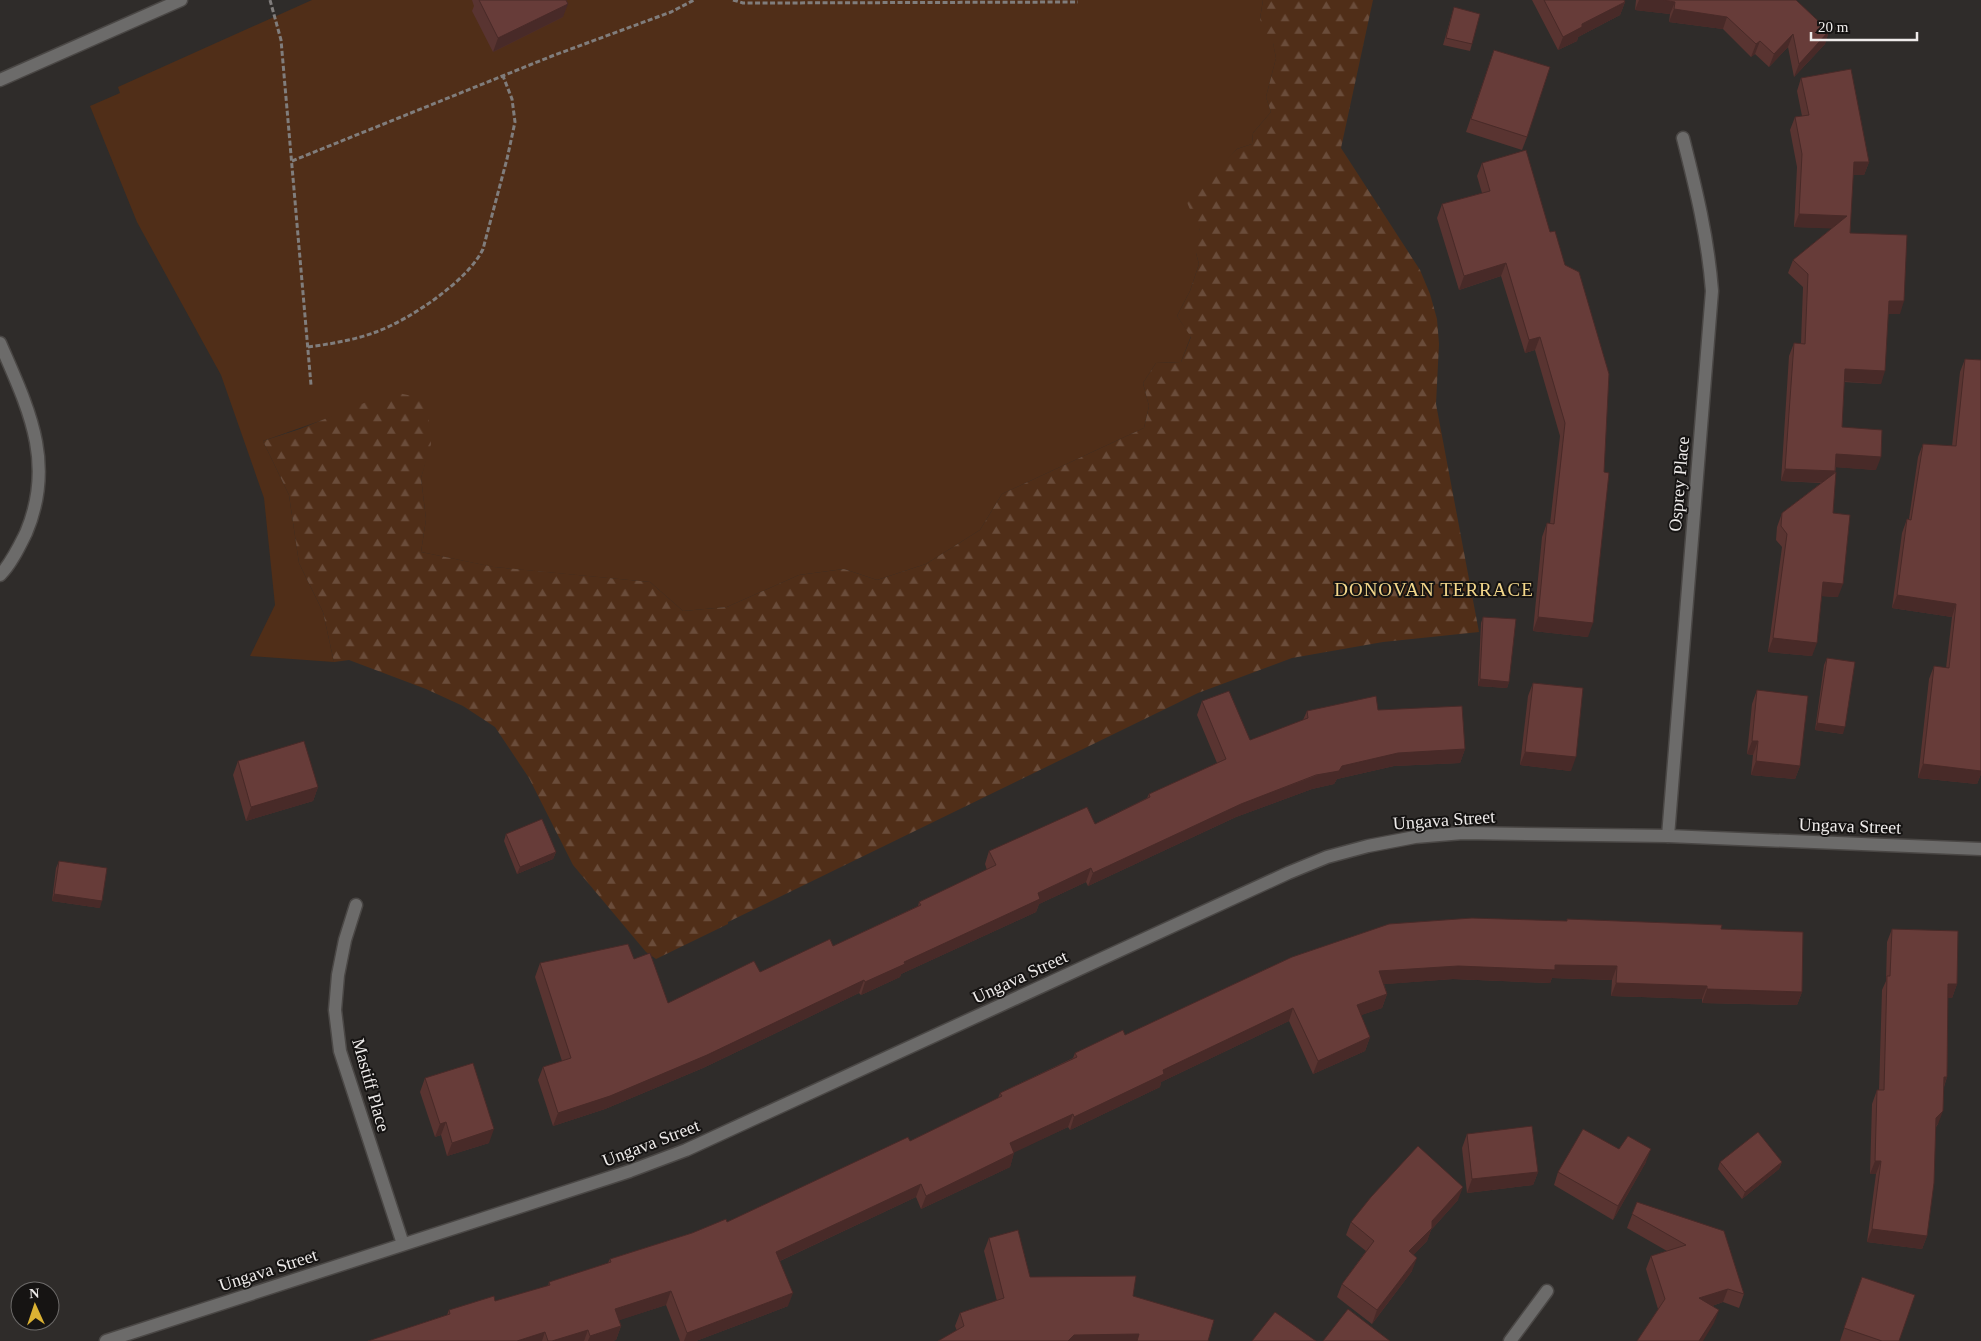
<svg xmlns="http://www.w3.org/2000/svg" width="1981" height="1341" viewBox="0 0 1981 1341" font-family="'Times New Roman',serif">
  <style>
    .green { fill: #502e18 }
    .forest { fill: url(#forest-firs) }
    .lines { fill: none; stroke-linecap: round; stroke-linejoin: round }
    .minor-casing { stroke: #4a4745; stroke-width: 15 }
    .path { stroke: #807d7c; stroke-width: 3; stroke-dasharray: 5 2.5; stroke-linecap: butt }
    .minor { stroke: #6c6b6a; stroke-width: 12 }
    .wall { fill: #593431 }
    .shaded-wall { fill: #482a28 }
    .building { fill: #673c39; stroke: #482a28 }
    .labels { text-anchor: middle; stroke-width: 4; stroke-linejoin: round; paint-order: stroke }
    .street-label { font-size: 18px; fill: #eeebea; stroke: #161413 }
    .neighbourhood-label { font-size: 19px; letter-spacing: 1px; fill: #f3d78b; stroke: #161413 }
  </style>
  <defs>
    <pattern id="forest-firs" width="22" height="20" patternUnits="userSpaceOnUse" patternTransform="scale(1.25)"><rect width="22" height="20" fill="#502e18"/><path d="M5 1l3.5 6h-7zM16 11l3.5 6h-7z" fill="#6a4c3a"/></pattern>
  </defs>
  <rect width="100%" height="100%" fill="#2f2c2a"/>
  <!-- green -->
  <polygon class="green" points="312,0 1263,0 1260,19 1273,42 1276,58 1266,97 1271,112 1253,133 1252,144 1237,149 1225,162 1199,231 1196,253 1199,264 1190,291 1177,316 1191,336 1181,362 1156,363 1143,383 1149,406 1144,428 1002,494 980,530 926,564 877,580 844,569 799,575 727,607 683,611 650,582 493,567 421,552 426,519 421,478 430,444 334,416 263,441 289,495 299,563 323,612 334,662 250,656 275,605 264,498 221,375 137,222 90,106 120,93 118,87"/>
  <!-- forest -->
  <polygon class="forest" points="1263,0 1373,0 1341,148 1420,270 1430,294 1437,319 1439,344 1436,404 1479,632 1383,642 1292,658 1198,693 728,922 728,924 656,959 646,952 573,865 529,778 495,727 463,706 426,689 349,660 334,662 323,612 299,563 289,495 263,441 300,429 369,401 398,393 427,399 431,444 421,478 426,519 421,552 494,567 650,582 683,611 727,607 799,575 844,569 877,580 926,564 980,530 1002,494 1144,428 1149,406 1143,383 1156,363 1181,362 1191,337 1177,316 1190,291 1199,264 1196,253 1191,248 1191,236 1199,231 1201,223 1195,221 1186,200 1237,149 1252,144 1253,133 1271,112 1266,97 1276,58 1273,43 1267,40 1260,19"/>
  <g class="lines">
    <defs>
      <g id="minor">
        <polyline points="0,80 181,0"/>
        <path d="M0,343C28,408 56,462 26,533C19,547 11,564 0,575"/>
        <path d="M1668,836L1712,291C1708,238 1696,189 1683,138"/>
        <polyline points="356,905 345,940 338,975 335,1010 340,1051 403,1244"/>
        <polyline points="106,1341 630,1171 686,1150 1288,873 1327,857 1368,846 1415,837 1463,833 1668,836 1981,849"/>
        <polyline points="1510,1341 1547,1291"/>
      </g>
    </defs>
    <!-- minor casing -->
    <use href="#minor" class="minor-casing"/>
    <!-- path -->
    <g class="path">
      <polyline points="270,0 281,40 311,385"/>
      <polyline points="733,0 743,3 762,3 1078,2"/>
      <polyline points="292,161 552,56 671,12 694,0"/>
      <path d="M308,347C331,344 354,340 376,332C409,320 468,281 483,249L507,159L515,122L512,99L503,76"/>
    </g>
    <!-- minor -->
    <use href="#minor" class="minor"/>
  </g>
  <!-- wall -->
  <g class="wall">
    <polygon points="472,0 566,0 563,17 493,52 472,11 474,6"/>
    <polygon points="1532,0 1624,0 1625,2 1620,15 1578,37 1577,41 1558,50"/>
    <polygon points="1636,0 1796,0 1829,31 1825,44 1794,77 1788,47 1769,67 1755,54 1751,57 1723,29 1669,22 1670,14 1635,10"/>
    <polygon points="1454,7 1472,44 1470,51 1443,45"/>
    <polygon points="1494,50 1527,137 1522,150 1466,132"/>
    <polygon points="1801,78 1869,162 1864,175 1853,175 1850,233 1900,314 1888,314 1881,384 1844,382 1842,427 1876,470 1836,467 1835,473 1833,513 1838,597 1822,596 1812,656 1768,652 1782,547 1776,540 1777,527 1782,513 1821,483 1781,481 1789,356 1794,343 1801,343 1803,287 1788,273 1793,260 1832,228 1794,227 1797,167 1790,130 1795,117 1802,116 1797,91"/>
    <polygon points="1482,163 1550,232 1588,637 1533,631 1542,537 1547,523 1550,524 1560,436 1535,350 1525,353 1501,276 1459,290 1437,218 1442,204 1482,193 1477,176"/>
    <polygon points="1965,359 1981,360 1981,774 1977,784 1918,778 1929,679 1934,666 1946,668 1952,617 1892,608 1902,533 1907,519 1909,519 1918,457 1923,444 1952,446 1960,372"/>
    <polygon points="1483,617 1509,682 1507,688 1478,686 1481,623"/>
    <polygon points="1827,658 1843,734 1815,730 1824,665"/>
    <polygon points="1533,683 1571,771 1520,765 1528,696"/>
    <polygon points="1757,690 1800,766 1795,779 1751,775 1753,755 1747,754 1752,704"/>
    <polygon points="1202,701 1250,740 1303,720 1307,711 1378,710 1465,749 1460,763 1394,766 1337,779 1334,784 1312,789 1236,817 1088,886 1086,882 1039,904 1036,912 901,974 900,977 861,995 859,993 703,1068 605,1109 553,1126 538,1080 543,1067 562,1061 535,977 540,963 634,959 668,1003 760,972 833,946 918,906 919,902 987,870 985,864 989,851 1095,824 1147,798 1149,794 1217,763 1197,715"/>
    <polygon points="238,761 318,787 313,801 246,821 233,775"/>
    <polygon points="506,834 556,852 553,859 517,874 504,841"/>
    <polygon points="59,861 100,908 52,901 56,868"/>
    <polygon points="1721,929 1802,992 1797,1005 1702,1003 1702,999 1611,996 1612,980 1552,978 1550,983 1453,979 1384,984 1387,994 1382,1008 1361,1015 1370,1037 1365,1051 1313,1074 1289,1021 1161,1082 1160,1087 1070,1130 1068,1127 1014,1152 1010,1167 921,1209 916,1197 780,1261 788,1306 696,1341 680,1341 666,1305 619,1320 621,1326 616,1340 612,1341 368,1341 447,1315 449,1310 495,1301 548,1286 549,1282 608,1263 610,1259 727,1222 910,1141 998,1098 1000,1093 1073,1058 1075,1053 1125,1035 1292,957"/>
    <polygon points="1892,929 1957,984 1952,998 1948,998 1947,1077 1944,1087 1938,1124 1936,1127 1927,1236 1922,1249 1867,1242 1876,1174 1870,1174 1872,1104 1877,1090 1879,1090 1882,990 1886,981 1887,942"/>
    <polygon points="425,1078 489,1143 447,1156 441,1135 435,1137 420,1092"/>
    <polygon points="1467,1134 1538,1172 1533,1185 1467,1193 1462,1148"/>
    <polygon points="1619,1149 1646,1162 1613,1220 1554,1185 1558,1172"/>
    <polygon points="1720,1162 1782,1162 1779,1169 1742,1199 1718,1169"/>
    <polygon points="1458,1200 1431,1230 1427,1241 1413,1255 1412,1271 1372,1324 1337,1297 1342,1284 1366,1251 1346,1235 1351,1222"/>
    <polygon points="1637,1202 1744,1294 1739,1308 1723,1302 1712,1306 1714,1323 1658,1309 1646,1269 1651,1256 1667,1251 1627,1228"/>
    <polygon points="989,1238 1030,1277 1133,1296 1208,1341 938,1341 957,1331 955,1326 960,1313 997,1301 984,1251"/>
    <polygon points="1857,1290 1899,1341 1840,1341"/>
  </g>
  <!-- shaded-wall -->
  <g class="shaded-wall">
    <polygon points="1639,0 1663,0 1675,2 1670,14 1635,10"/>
    <polygon points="1625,2 1620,15 1578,37 1577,41 1558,50 1563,37 1582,24"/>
    <polygon points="568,4 563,17 493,52 498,38"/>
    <polygon points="1674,9 1727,17 1723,29 1669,22"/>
    <polygon points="1829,31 1825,44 1794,77 1799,64"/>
    <polygon points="1793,34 1788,47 1769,67 1774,54"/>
    <polygon points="1760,41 1755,54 1751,57 1756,44"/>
    <polygon points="1854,162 1869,162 1864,175 1849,175"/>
    <polygon points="1799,214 1847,216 1842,229 1794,227"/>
    <polygon points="1506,263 1501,276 1459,290 1464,276"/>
    <polygon points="1889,301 1904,301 1900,314 1884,314"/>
    <polygon points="1540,337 1535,350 1525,353 1529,340"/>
    <polygon points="1845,369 1885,371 1881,384 1840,381"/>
    <polygon points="1836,454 1881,457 1876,470 1832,467"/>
    <polygon points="1785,469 1835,471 1831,483 1781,481"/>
    <polygon points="1823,582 1843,584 1838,597 1818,596"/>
    <polygon points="1897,595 1956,604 1952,617 1892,608"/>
    <polygon points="1538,617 1593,623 1588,637 1533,631"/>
    <polygon points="1773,638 1817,643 1812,656 1768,652"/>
    <polygon points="1480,679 1509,682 1507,688 1478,686"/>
    <polygon points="1817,723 1845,727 1843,734 1815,730"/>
    <polygon points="1752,741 1758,741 1753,755 1747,754"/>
    <polygon points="1465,749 1460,763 1394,766 1337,779 1334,784 1312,789 1236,817 1088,886 1093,873 1241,804 1342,766 1398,753"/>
    <polygon points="1525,752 1576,757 1571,771 1520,765"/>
    <polygon points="1756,761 1800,766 1795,779 1751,775"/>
    <polygon points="1923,764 1981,771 1981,774 1977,784 1918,778"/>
    <polygon points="318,787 313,801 246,821 251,807"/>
    <polygon points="556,852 553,859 517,874 520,867"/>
    <polygon points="1091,868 1086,882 1039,904 1036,912 901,974 900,977 861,995 865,982 1038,893"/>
    <polygon points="54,894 102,901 100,908 52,901"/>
    <polygon points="1555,965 1617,966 1612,980 1552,978 1550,983 1453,979 1374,985 1379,971 1458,966"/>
    <polygon points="864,980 859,993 703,1068 605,1109 553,1126 558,1113"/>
    <polygon points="1616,983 1707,986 1702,999 1611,996"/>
    <polygon points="1948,984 1957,984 1952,998 1943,998"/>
    <polygon points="1707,989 1802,992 1797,1005 1702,1003"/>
    <polygon points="1387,994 1382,1008 1353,1018 1357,1005"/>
    <polygon points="1293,1008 1289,1021 1161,1082 1160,1087 1070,1130 1074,1117 1163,1070"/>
    <polygon points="1370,1037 1365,1051 1313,1074 1318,1061"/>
    <polygon points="1944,1077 1947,1077 1942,1091"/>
    <polygon points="1943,1111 1938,1124 1931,1131 1936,1118"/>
    <polygon points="1073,1114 1068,1127 1005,1157 1010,1143"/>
    <polygon points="446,1122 441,1135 435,1137 440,1124"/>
    <polygon points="494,1129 489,1143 447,1156 452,1143"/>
    <polygon points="1651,1149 1646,1162 1613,1220 1618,1206"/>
    <polygon points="1014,1153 1010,1167 921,1209 926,1196"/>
    <polygon points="1875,1161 1881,1161 1876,1174 1870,1174"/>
    <polygon points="1782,1162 1779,1169 1742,1199 1745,1192"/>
    <polygon points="1538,1172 1533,1185 1467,1193 1472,1179"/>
    <polygon points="921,1184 916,1197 771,1265 776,1252"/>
    <polygon points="1463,1187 1458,1200 1431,1230 1427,1241 1404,1265 1409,1251 1432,1221"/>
    <polygon points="1872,1229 1927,1236 1922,1249 1867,1242"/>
    <polygon points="1417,1258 1412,1271 1372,1324 1377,1310"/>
    <polygon points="1728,1289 1723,1302 1694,1312 1699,1298"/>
    <polygon points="671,1291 666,1305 611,1323 615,1309"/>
    <polygon points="793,1293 788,1306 696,1341 684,1341 687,1333"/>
    <polygon points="1719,1310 1714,1323 1703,1341 1699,1341"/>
    <polygon points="621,1326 616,1340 612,1341 588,1341 590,1336"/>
    <polygon points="588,1330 584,1341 552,1341"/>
    <polygon points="545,1332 542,1341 517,1341"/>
    <polygon points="1139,1334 1137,1341 1068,1341 1074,1335"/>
  </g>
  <!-- building -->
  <g class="building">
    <polygon points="479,0 566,0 568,4 498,38"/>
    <polygon points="1544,0 1624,0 1625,2 1582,24 1582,27 1563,37"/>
    <polygon points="1663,0 1796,0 1829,31 1799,64 1793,34 1774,54 1760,41 1756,44 1727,17 1674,9 1675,2"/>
    <polygon points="1454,7 1480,14 1472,44 1446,38"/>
    <polygon points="1494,50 1550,67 1527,137 1471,119"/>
    <polygon points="1851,69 1869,162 1854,162 1850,233 1907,235 1904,301 1889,301 1885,371 1845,369 1842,427 1882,430 1881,457 1836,454 1835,471 1785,469 1794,343 1805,344 1808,274 1793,260 1847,216 1799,214 1802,154 1795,117 1809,115 1801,78"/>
    <polygon points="1526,150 1550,232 1555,231 1565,265 1579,272 1609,374 1604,472 1609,473 1593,623 1538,617 1547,523 1554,524 1565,423 1540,337 1529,340 1506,263 1464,276 1442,204 1490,191 1482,163"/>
    <polygon points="1965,359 1981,360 1981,771 1923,764 1934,666 1949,668 1956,604 1897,595 1907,519 1911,520 1923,444 1956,446"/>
    <polygon points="1836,472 1833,513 1850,515 1843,584 1823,582 1817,643 1773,638 1787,534 1781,526 1782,513"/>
    <polygon points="1483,617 1516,619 1509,682 1480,679"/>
    <polygon points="1827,658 1855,662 1845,727 1817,723"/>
    <polygon points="1533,683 1583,688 1576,757 1525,752"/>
    <polygon points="1757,690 1808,696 1800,766 1756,761 1758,741 1752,741"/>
    <polygon points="1229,691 1250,740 1308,718 1307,711 1376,696 1378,710 1462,706 1465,749 1398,753 1342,766 1339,771 1316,775 1241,804 1093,873 1091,868 1038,893 1040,899 904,962 905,964 865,982 864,980 707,1055 610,1096 558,1113 543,1067 571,1058 540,963 628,944 634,959 650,953 668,1003 754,961 760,972 830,939 833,946 921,905 919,902 996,865 989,851 1087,807 1095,824 1150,797 1149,794 1226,759 1202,701"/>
    <polygon points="304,741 318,787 251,807 238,761"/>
    <polygon points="542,819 556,852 520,867 506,834"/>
    <polygon points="59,861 107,868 102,901 54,894"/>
    <polygon points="1472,918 1567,921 1567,919 1722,925 1721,929 1803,932 1802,992 1707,989 1707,986 1616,983 1617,966 1555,965 1555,970 1458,966 1379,971 1387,994 1357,1005 1370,1037 1318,1061 1293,1008 1163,1070 1164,1074 1074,1117 1073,1114 1010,1143 1014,1153 926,1196 921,1184 776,1252 793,1293 687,1333 671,1291 615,1309 621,1326 590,1336 588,1330 552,1341 548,1341 545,1332 517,1341 368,1341 450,1314 449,1310 494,1296 495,1301 550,1285 549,1282 611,1262 610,1259 692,1233 726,1219 727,1222 908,1137 910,1141 1002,1096 1000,1093 1077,1057 1075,1053 1123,1030 1125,1035 1292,957 1389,924"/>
    <polygon points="1892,929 1958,931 1957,984 1948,984 1947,1077 1944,1077 1943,1111 1936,1118 1934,1183 1927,1236 1872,1229 1881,1161 1875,1161 1877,1090 1884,1090 1887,976 1890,976"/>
    <polygon points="473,1063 494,1129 452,1143 446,1122 440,1124 425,1078"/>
    <polygon points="1532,1126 1538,1172 1472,1179 1467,1134"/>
    <polygon points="1583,1129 1619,1149 1628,1136 1651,1149 1618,1206 1558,1172"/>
    <polygon points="1758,1132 1782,1162 1745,1192 1720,1162"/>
    <polygon points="1418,1146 1463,1187 1432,1221 1432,1228 1409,1251 1417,1258 1377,1310 1342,1284 1374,1241 1351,1222 1371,1197"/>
    <polygon points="1637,1202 1724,1231 1744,1294 1728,1289 1699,1298 1719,1310 1699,1341 1637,1341 1665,1299 1651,1256 1686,1245 1632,1214"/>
    <polygon points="1018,1230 1030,1277 1136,1276 1133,1296 1214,1320 1208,1341 1137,1341 1139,1334 1074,1335 1068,1341 938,1341 964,1326 960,1313 1004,1298 989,1238"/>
    <polygon points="1862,1277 1915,1295 1899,1341 1882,1341 1844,1328"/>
    <polygon points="1348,1309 1390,1341 1323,1341"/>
    <polygon points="1275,1312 1316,1341 1252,1341"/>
  </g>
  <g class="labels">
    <!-- street labels -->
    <g class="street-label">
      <text transform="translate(1679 484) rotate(-85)" y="6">Osprey Place</text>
      <text transform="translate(1444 820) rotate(-4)" y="6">Ungava Street</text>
      <text transform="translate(1850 826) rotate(2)" y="6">Ungava Street</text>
      <text transform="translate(1020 977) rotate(-25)" y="6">Ungava Street</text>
      <text transform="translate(371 1085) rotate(74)" y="6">Mastiff Place</text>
      <text transform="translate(651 1143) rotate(-21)" y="6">Ungava Street</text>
      <text transform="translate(268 1270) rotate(-18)" y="6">Ungava Street</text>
    </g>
    <!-- neighbourhood labels -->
    <g class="neighbourhood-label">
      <text x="1434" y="596">DONOVAN TERRACE</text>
    </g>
  </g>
  <!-- north arrow -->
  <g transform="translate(35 1306) rotate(357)"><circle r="24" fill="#161413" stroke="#6c6a69"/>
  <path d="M0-4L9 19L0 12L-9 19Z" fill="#dbb233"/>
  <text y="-8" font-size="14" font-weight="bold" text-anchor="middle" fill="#eeebea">N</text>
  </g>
  <!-- scale -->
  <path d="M1811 32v8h106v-8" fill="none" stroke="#eeebea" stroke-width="2.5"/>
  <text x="1818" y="32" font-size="15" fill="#eeebea" stroke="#161413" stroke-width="4" paint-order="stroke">20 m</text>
</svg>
